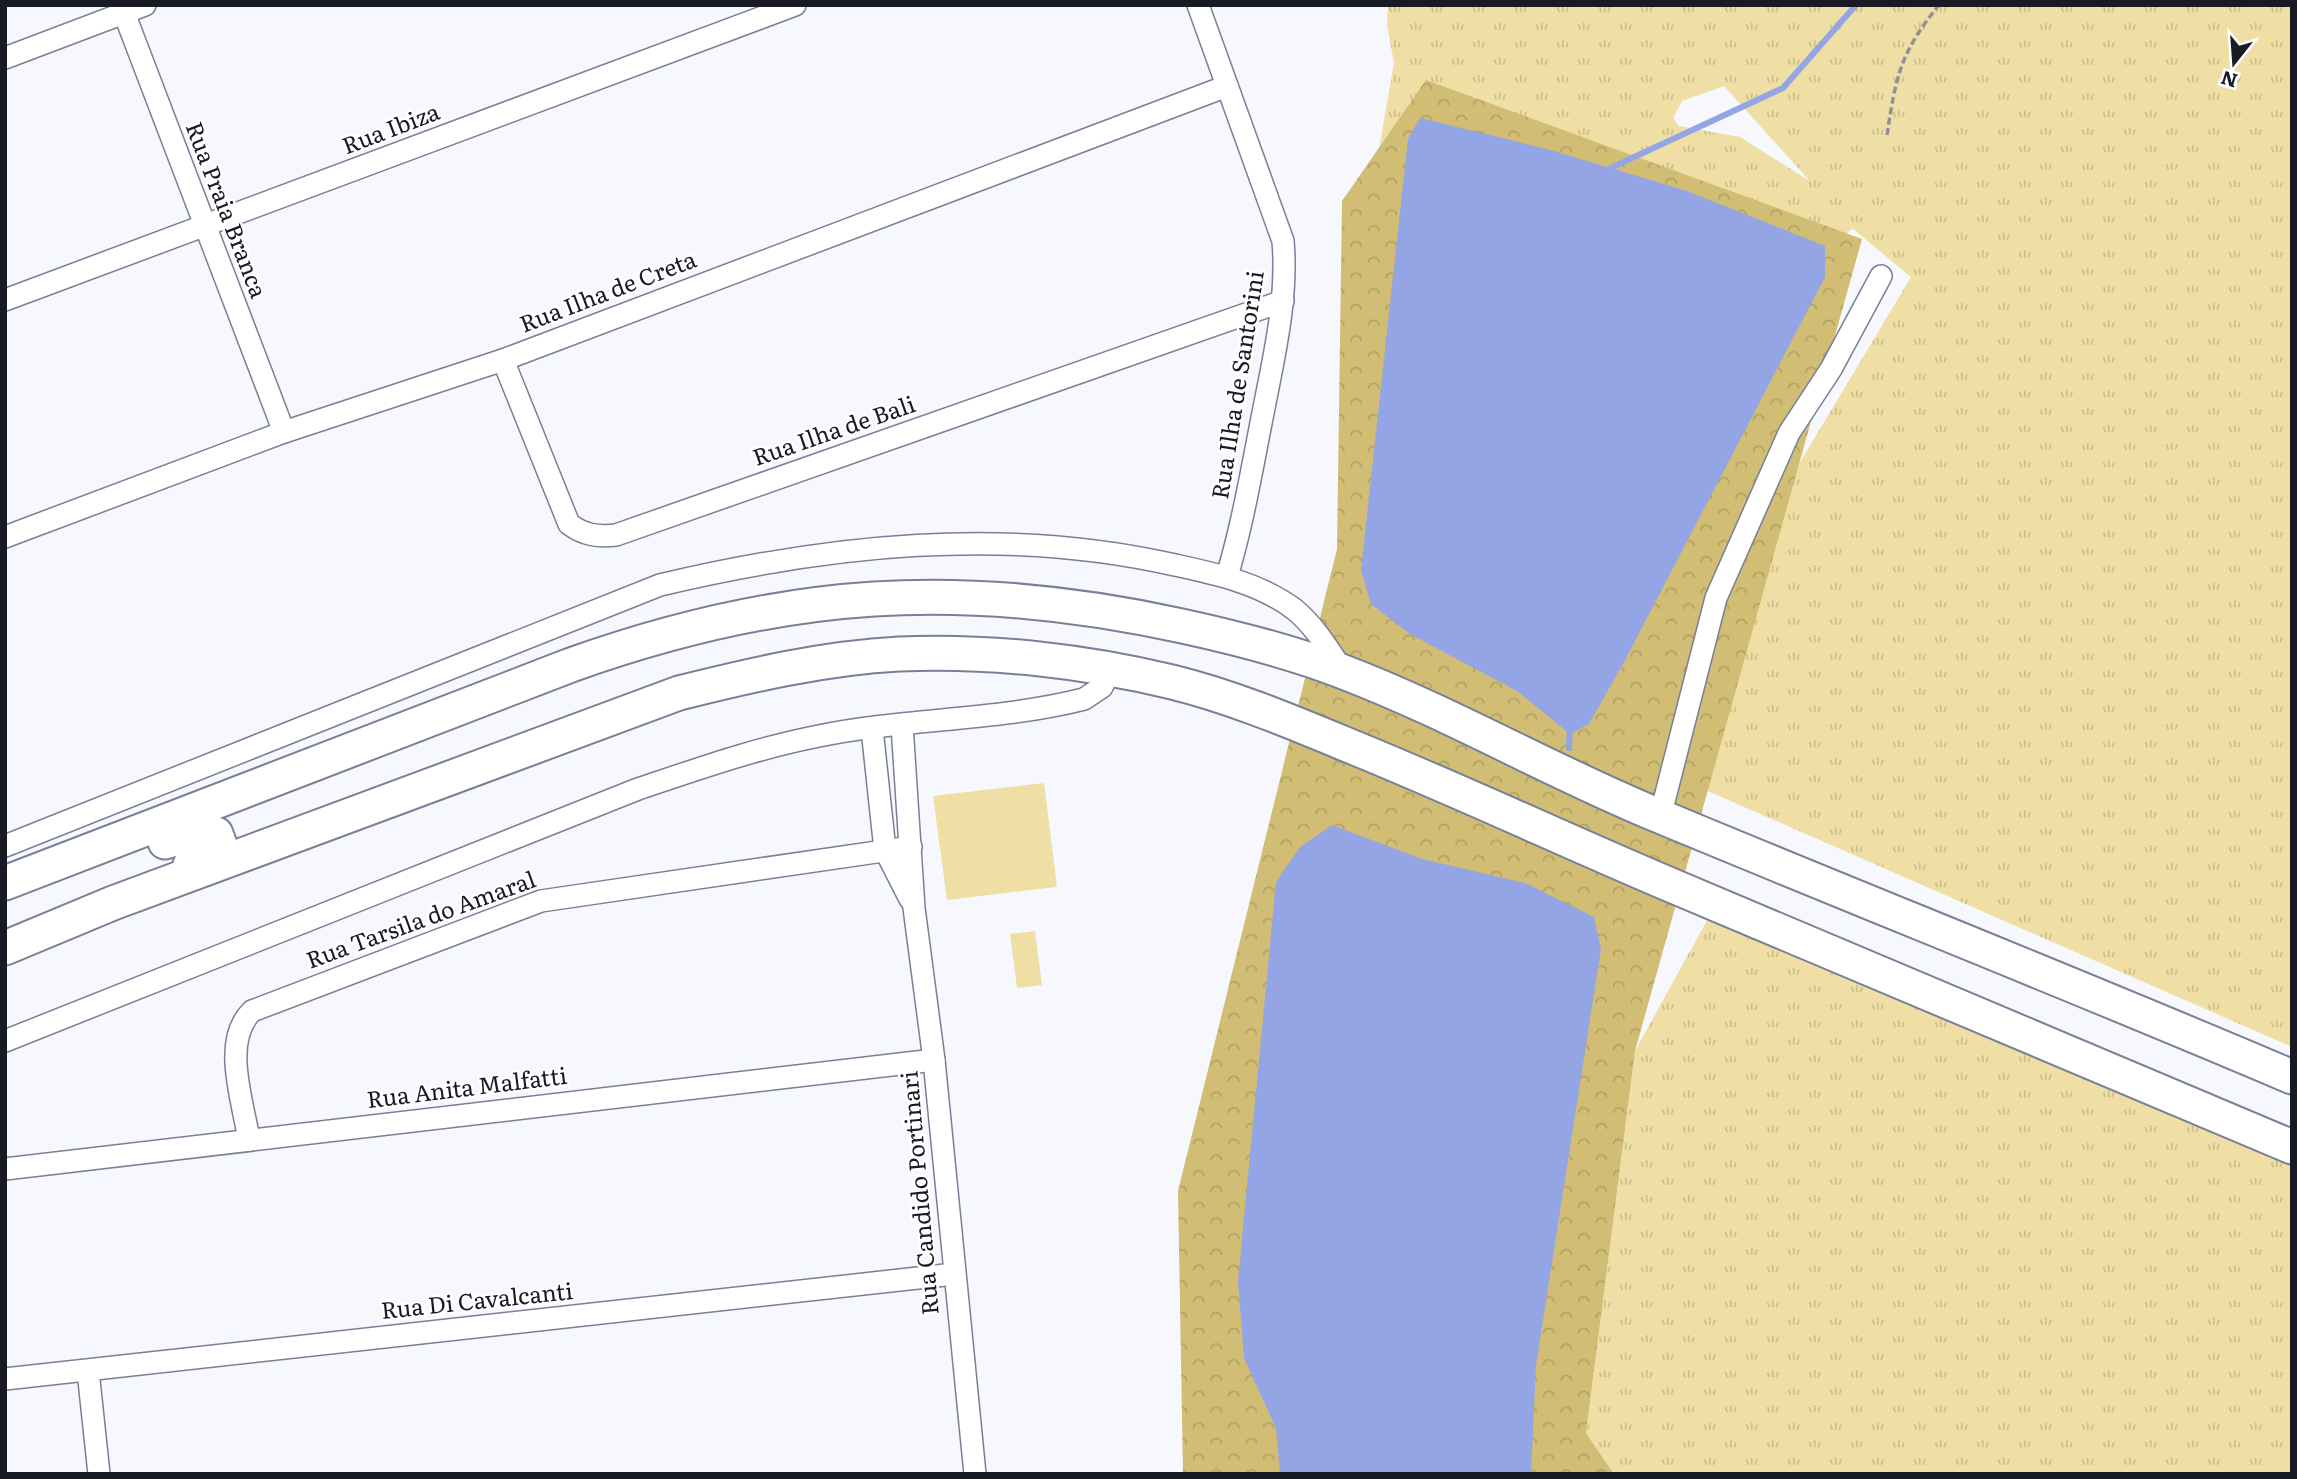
<svg xmlns="http://www.w3.org/2000/svg" width="2297" height="1479" viewBox="0 0 2297 1479" font-family="Literata,serif">
  <style>
    .grass { fill: url(#grass-tufts); fill-rule: evenodd }
    .forest { fill: url(#forest-crowns) }
    .pitch { fill: #efdfa4 }
    .water { fill: #93a5e5 }
    .lines { fill: none; stroke-linecap: round; stroke-linejoin: round }
    .stream { stroke: #93a5e5; stroke-width: 6 }
    .minor-casing { stroke: #787f97; stroke-width: 24 }
    .primary-casing { stroke: #787f97; stroke-width: 37 }
    .path { stroke: #909299; stroke-width: 3.5; stroke-dasharray: 7 3.5; stroke-linecap: butt }
    .minor { stroke: #fff; stroke-width: 21 }
    .primary { stroke: #fff; stroke-width: 33 }
    .labels { text-anchor: middle; stroke-width: 5; stroke-linejoin: round; paint-order: stroke }
    .street-label { font-size: 23px; fill: #181b24; stroke: #fff }
  </style>
  <defs>
    <pattern id="grass-tufts" width="24" height="20" patternUnits="userSpaceOnUse" patternTransform="scale(1.75)"><rect width="24" height="20" fill="#efdfa4"/><path d="M3 7l-1-3M5 7V3M7 7l1-3M15 17l-1-3M17 17v-4M19 17l1-3" fill="none" stroke="#ccbf8d"/></pattern>
    <pattern id="forest-crowns" width="20" height="18" patternUnits="userSpaceOnUse" patternTransform="scale(1.75)"><rect width="20" height="18" fill="#d1bd74"/><path d="M2 6a3 3 0 1 1 6 0M12 15a3 3 0 1 1 6 0" fill="none" stroke="#b3a264"/></pattern>
  </defs>
  <rect width="100%" height="100%" fill="#f7f8fe"/>
  <!-- grass -->
  <g class="grass">
    <path d="M1388,5H2292V1047L1685,781L1769,514L1911,277L1853,229L1848,232L1834,273L1375,172L1394,63L1387,25ZM1724,86L1808,179V180L1740,137L1679,126L1673,118L1682,101Z"/>
    <polygon points="1716,904 2292,1146 2292,1474 1614,1474 1586,1433 1635,1051"/>
  </g>
  <!-- forest -->
  <polygon class="forest" points="1426,80 1862,239 1635,1051 1586,1433 1614,1474 1183,1474 1178,1191 1337,549 1342,201"/>
  <!-- pitch -->
  <g class="pitch">
    <polygon points="1044,783 1057,887 947,900 933,796"/>
    <polygon points="1035,931 1042,985 1017,988 1010,934"/>
  </g>
  <!-- water -->
  <g class="water">
    <polygon points="1420,118 1547,149 1687,191 1825,246 1825,277 1624,662 1589,724 1570,734 1517,691 1410,634 1371,604 1361,570 1408,139"/>
    <polygon points="1332,825 1422,859 1525,883 1594,917 1601,949 1536,1365 1531,1474 1280,1474 1276,1428 1244,1358 1238,1281 1276,882 1300,847"/>
  </g>
  <g class="lines">
    <!-- stream -->
    <g class="stream">
      <polyline points="1604,171 1783,88 1856,5"/>
      <polyline points="1569,748 1570,726"/>
    </g>
    <defs>
      <g id="minor">
        <polyline points="121,5 284,432"/>
        <path d="M1198,5L1283,241C1288,299 1274,356 1263,413C1252,468 1243,523 1227,576"/>
        <polyline points="5,58 145,5"/>
        <polyline points="5,300 795,5"/>
        <path d="M503,360L569,524C584,535 597,537 616,535L1283,301"/>
        <polyline points="5,537 284,432 503,360 1227,86"/>
        <polyline points="902,725 914,908 934,1060 975,1474"/>
        <polyline points="872,729 885,850 910,899"/>
        <polyline points="1660,817 1716,598 1789,433 1831,369 1881,276"/>
        <path d="M5,846L660,585C829,545 1004,526 1175,565C1216,574 1259,583 1294,609C1314,625 1329,650 1343,671"/>
        <path d="M5,1041L638,789C698,769 757,748 819,736C906,718 997,721 1084,699L1102,687L1110,670"/>
        <path d="M249,1140C243,1101 221,1041 252,1011L541,901L911,847"/>
        <polyline points="5,1169 934,1060"/>
        <polyline points="88,1371 99,1474"/>
        <polyline points="5,1379 954,1274"/>
      </g>
      <g id="primary">
        <polyline points="165,842 205,830 216,834 220,845 214,855 190,865"/>
        <path d="M5,883L571,665C784,589 962,578 1182,626C1237,638 1289,651 1341,671C1449,712 1550,771 1657,815C1868,903 2081,987 2292,1077"/>
        <path d="M5,948L113,903L679,693C751,675 824,658 899,654C989,650 1085,661 1172,682C1233,697 1292,722 1350,746C1456,789 1560,838 1666,883C1874,972 2083,1059 2292,1147"/>
      </g>
    </defs>
    <!-- minor casing -->
    <use href="#minor" class="minor-casing"/>
    <!-- primary casing -->
    <use href="#primary" class="primary-casing"/>
    <!-- path -->
    <path class="path" d="M1887,135C1896,76 1900,53 1939,5"/>
    <!-- minor -->
    <use href="#minor" class="minor"/>
    <!-- primary -->
    <use href="#primary" class="primary"/>
  </g>
  <g class="labels">
    <!-- street labels -->
    <g class="street-label">
      <text transform="translate(391 129) rotate(-21)" y="8">Rua Ibiza</text>
      <text transform="translate(226 210) rotate(69)" y="8">Rua Praia Branca</text>
      <text transform="translate(608 292) rotate(-21)" y="8">Rua Ilha de Creta</text>
      <text transform="translate(1238 385) rotate(-81)" y="8">Rua Ilha de Santorini</text>
      <text transform="translate(834 431) rotate(-19)" y="8">Rua Ilha de Bali</text>
      <text transform="translate(421 920) rotate(-20)" y="8">Rua Tarsila do Amaral</text>
      <text transform="translate(467 1088) rotate(-7)" y="8">Rua Anita Malfatti</text>
      <text transform="translate(920 1193) rotate(-95)" y="8">Rua Candido Portinari</text>
      <text transform="translate(477 1301) rotate(-6)" y="8">Rua Di Cavalcanti</text>
    </g>
  </g>
  <!-- border -->
  <rect width="2297" height="1479" fill="none" stroke="#181b24" stroke-width="14"/>
  <!-- north arrow -->
  <g transform="translate(2234 63) rotate(197)" stroke="#ffffff" stroke-width="5" paint-order="stroke">
  <path d="M0-5L12 26L0 18L-12 26Z" fill="#181b24"/>
  <text y="-10" font-size="19" font-weight="bold" text-anchor="middle" fill="#181b24">N</text>
  </g>
</svg>
